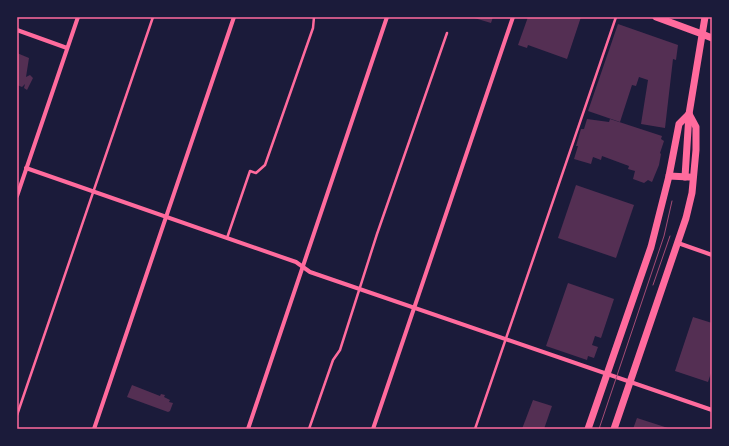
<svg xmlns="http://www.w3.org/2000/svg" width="729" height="446" viewBox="0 0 729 446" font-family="'DM Sans',sans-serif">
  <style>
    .building { fill: #542f53 }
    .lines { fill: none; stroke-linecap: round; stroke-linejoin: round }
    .service { stroke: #ff6b9d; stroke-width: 2.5 }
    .minor { stroke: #ff6b9d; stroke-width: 4 }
    .secondary { stroke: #ff6b9d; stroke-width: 7 }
    .primary { stroke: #ff6b9d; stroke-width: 7 }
    .tram { stroke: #a44b75; stroke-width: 1 }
    .neatline { fill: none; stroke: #ff6b9d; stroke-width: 1.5 }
  </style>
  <rect width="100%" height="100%" fill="#1b1b3a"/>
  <!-- building -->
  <g class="building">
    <polygon points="471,17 493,17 491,23"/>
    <polygon points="528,17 581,17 567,59 528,45 527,48 518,45"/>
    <polygon points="618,24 678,45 676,60 673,59 665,128 641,124 648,80 639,77 636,86 632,85 620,122 588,111"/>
    <polygon points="17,53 29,58 26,77 30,75 33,78 27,90 24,88 25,84 22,87 17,85"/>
    <polygon points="587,119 609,122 610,119 662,136 661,139 664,141 660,153 661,154 659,165 652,182 648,180 644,183 633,179 635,171 628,169 629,166 602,156 601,160 593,157 591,164 574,159 578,146 576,146 581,129 584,129"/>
    <polygon points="576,185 634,205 616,258 558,238"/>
    <polygon points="568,283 614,299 601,338 595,336 592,345 598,347 594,358 588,356 587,360 546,346"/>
    <polygon points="693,317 712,323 712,370 708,382 675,371"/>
    <polygon points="132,385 160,396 161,394 165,395 164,397 170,400 169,402 173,403 170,411 168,412 127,397"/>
    <polygon points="533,400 552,406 544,429 522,429"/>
    <polygon points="637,418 671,429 633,429"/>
  </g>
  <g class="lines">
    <!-- service -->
    <g class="service">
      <polyline points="227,238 250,171 256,173 265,165 313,28 314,17"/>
      <polyline points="17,415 153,17"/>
      <polyline points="309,429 333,360 340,350 377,234 447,33"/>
      <polyline points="475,429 616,17"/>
    </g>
    <!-- minor -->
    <g class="minor">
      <polyline points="17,30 67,48"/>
      <polyline points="26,168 296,262 310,272 712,410"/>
      <polyline points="17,196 78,17"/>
      <polyline points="678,243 712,255"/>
      <polyline points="94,429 234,17"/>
      <polyline points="248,429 387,17"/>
      <polyline points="373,429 513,17"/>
    </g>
    <!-- secondary -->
    <g class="secondary">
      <polyline points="656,17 702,34"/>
      <polyline points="669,176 689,177"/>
      <polyline points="685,177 689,114"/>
    </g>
    <!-- primary -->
    <g class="primary">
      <polyline points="702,34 712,38"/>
      <polyline points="588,429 651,247 669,176 679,124 689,114 705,17"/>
      <polyline points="614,429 686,218 692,193 696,150 696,127 689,114"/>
    </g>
    <!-- tram -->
    <g class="tram">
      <polyline points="653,285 670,236"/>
      <polyline points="599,429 664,236 672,201"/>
    </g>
  </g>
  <!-- border -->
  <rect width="729" height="446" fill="none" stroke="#1b1b3a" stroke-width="36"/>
  <rect x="18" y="18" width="693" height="410" class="neatline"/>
</svg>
